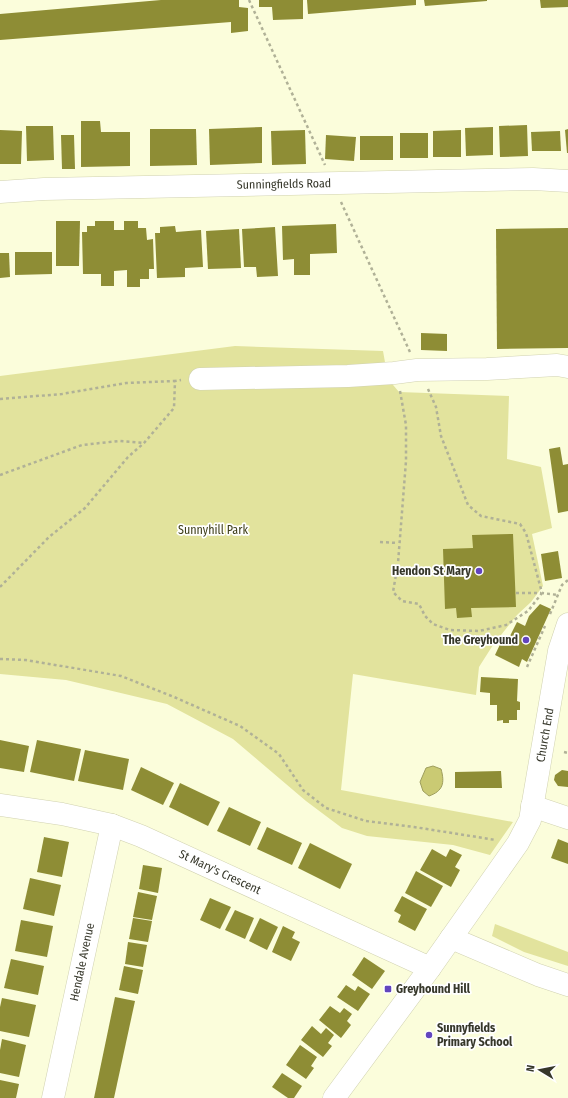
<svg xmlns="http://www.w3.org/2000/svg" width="568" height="1098" viewBox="0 0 568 1098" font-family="'Fira Sans Condensed',sans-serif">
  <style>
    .green { fill: #e2e39d }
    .water { fill: #caca73; stroke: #9e9e5d }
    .building { fill: #8e8d35 }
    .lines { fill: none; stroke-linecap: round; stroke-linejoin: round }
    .minor-casing { stroke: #d1d2b1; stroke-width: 23 }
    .path { stroke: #b0b197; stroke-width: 2.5; stroke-dasharray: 3 3; stroke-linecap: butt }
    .minor { stroke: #fff; stroke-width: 22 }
    .poi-dot { fill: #6245be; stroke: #fff; stroke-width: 1.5 }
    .labels { text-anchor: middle; stroke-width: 3.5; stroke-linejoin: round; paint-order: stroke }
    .street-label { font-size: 12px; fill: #36372a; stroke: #fff }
    .park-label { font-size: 12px; fill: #3d3d18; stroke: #fff }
    .poi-label { font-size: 12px; font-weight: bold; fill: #36372a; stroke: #fff; text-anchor: end }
  </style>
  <rect width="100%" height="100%" fill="#fbfddb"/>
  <!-- green -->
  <g class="green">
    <polygon points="235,346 383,351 388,379 399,392 509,396 507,459 541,467 552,528 532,534 543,586 531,602 517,615 493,645 479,667 476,695 353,674 341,790 513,822 490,855 453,845 367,836 342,828 306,801 233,739 167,704 66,680 0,674 0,376"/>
    <polygon points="495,924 568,952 568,966 524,952 492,936"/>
  </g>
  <!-- water -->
  <path class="water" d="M433,766L441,769C445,783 443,791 429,796L423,791L420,782L426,768Z"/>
  <!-- building -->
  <g class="building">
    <polygon points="161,0 239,0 239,7 248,8 248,31 231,33 231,22 0,40 0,14"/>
    <polygon points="259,0 303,0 303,19 273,20 272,7 259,7"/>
    <polygon points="307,0 416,0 416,5 308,14"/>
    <polygon points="424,0 487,0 487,1 425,6"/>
    <polygon points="540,0 568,0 568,7 541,8"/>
    <polygon points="81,121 100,121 101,132 130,132 130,166 81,167"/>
    <polygon points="527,125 528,156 500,157 499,126"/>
    <polygon points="26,126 53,126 54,160 27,161"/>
    <polygon points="262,127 262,163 210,165 209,129"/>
    <polygon points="493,127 493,155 466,156 465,128"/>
    <polygon points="150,129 196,129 197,165 150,166"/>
    <polygon points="568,129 568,153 567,153 565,130"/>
    <polygon points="0,130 22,131 21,164 0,164"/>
    <polygon points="305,130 306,164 272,165 271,131"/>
    <polygon points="461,130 461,157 433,157 433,131"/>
    <polygon points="560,131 561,151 532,151 531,132"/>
    <rect x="400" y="133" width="28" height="25"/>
    <polygon points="61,135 74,135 75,169 62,169"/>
    <polygon points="326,135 356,137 354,161 325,159"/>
    <rect x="360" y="136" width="33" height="24"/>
    <polygon points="56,221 80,221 79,266 56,266"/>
    <polygon points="95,221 114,221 114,230 124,230 124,221 138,221 138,228 146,228 147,240 153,239 154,269 149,269 149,279 140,279 140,287 127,287 127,270 114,271 114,286 101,286 101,274 83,274 82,232 87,232 87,226 95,226"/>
    <polygon points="336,224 337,253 310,254 310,275 294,275 294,259 283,260 282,226"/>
    <polygon points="175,226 176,232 201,230 203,267 185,268 185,277 157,278 155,233 160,233 160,227"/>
    <polygon points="275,227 278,276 257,277 256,267 244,267 242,229"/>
    <polygon points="568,228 568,348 497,349 496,229"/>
    <polygon points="239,229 241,268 208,269 206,231"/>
    <polygon points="15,252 52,252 52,274 15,275"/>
    <polygon points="0,253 9,253 10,277 0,278"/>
    <polygon points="421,333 447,334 447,351 421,350"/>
    <polygon points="560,447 563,465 568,464 568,511 558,513 549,449"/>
    <polygon points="513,534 516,607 471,608 472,617 457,618 456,608 445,609 443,549 473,548 472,535"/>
    <polygon points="558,551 562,578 545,581 541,554"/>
    <polygon points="540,604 551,609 527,662 522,659 519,667 495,655 503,638 508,640 517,622 525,626 529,616"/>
    <polygon points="481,677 518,679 517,701 520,702 520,710 517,710 517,720 509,720 509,723 503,723 503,720 497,721 497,705 490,705 490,693 480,692"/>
    <polygon points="0,740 29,746 24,772 0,768"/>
    <polygon points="37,740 81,749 74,781 30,772"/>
    <polygon points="85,750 129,759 123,790 78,781"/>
    <polygon points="141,767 174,783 163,805 131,790"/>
    <polygon points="562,770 568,771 568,787 558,786 554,780 555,775"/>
    <polygon points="501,771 502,788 455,788 455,772"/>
    <polygon points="180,783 220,802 208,826 169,807"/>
    <polygon points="229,807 261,822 250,846 217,831"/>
    <polygon points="267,827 302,843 292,865 257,849"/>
    <polygon points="44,837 69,842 62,877 37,872"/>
    <polygon points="558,839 568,843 568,864 551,858"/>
    <polygon points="310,843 352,864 340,889 298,868"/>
    <polygon points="432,849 446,857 450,849 462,855 455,867 460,870 451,887 420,870"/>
    <polygon points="143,865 162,868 158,893 139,889"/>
    <polygon points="416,871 443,886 431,907 405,893"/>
    <polygon points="30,878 61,885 54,916 23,909"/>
    <polygon points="138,892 157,896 152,920 133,917"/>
    <polygon points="402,896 427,909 415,931 398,922 401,915 394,911"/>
    <polygon points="210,898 231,907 220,929 200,920"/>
    <polygon points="235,910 254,918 245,939 225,930"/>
    <polygon points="133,918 152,921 148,942 129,939"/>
    <polygon points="260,918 278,927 267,950 249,941"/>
    <polygon points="21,920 53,926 47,957 15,951"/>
    <polygon points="283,926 295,932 292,938 300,942 291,961 272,952"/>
    <polygon points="128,942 147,945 143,967 125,964"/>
    <polygon points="364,957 385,971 372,989 352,975"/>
    <polygon points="11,959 44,966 38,995 4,988"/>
    <polygon points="124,966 143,970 138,994 119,990"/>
    <polygon points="346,985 355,991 358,986 370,994 358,1011 337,997"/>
    <polygon points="115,997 135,1001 114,1098 94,1098"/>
    <polygon points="2,998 36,1005 29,1037 0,1031 0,1007"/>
    <polygon points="330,1006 340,1013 344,1008 352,1014 347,1021 351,1025 341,1038 319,1020"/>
    <polygon points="312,1026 321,1034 326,1028 334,1035 328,1043 332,1046 323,1057 301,1040"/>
    <polygon points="2,1039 26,1045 19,1077 0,1073 0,1050"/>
    <polygon points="300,1045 317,1057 311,1066 314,1068 306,1079 286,1065"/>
    <polygon points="282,1073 302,1086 294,1098 288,1098 272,1087"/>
    <polygon points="0,1080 19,1084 16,1098 0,1098"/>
  </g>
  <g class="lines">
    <defs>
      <g id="minor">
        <polyline points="0,192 44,189 533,179 568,181"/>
        <polyline points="200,379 348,376 394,373 417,370 487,369 557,365 568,367"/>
        <polyline points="0,805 62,814 112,825 141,836 430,968"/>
        <polyline points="532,806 568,818"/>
        <polyline points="451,938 538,975 568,985"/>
        <polyline points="53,1098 112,825"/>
        <polyline points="334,1098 430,968 518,843 530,820 559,651 568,624"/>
      </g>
    </defs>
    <!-- minor casing -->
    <use href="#minor" class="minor-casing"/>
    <!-- path -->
    <g class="path">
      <polyline points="249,0 325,165"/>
      <polyline points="341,202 410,352"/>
      <polyline points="428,389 436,407 441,436 468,505 481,516 520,524 526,533 542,593 558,595"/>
      <polyline points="400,391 406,425 406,461 398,563 393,592 402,601 419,604 425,616 433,624 450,630 479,631 506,625 528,611 542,593"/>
      <polyline points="0,399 62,394 126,383 175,381"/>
      <polyline points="0,475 82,445 119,441 144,443"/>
      <polyline points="380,542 398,543"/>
      <polyline points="0,587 49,537 85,508 128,457 144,443 174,408 175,381 181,380"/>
      <polyline points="516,593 541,593"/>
      <polyline points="550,614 562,585 568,580"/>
      <polyline points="0,659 26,660 121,676 174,697 240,726 279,754 303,790 326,808 366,821 414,827 496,840"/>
      <polyline points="527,667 545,626"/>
      <polyline points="564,752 568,753"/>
    </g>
    <!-- minor -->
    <use href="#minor" class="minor"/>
  </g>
  <!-- markers -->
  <g class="poi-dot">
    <circle cx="479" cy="571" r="4"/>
    <circle cx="526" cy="640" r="4"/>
    <rect x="384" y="985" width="8" height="8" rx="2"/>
    <circle cx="429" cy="1035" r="4"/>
  </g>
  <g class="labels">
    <!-- street labels -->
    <g class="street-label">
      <text transform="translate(284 184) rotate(-1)" y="4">Sunningfields Road</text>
      <text transform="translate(545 735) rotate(-80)" y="4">Church End</text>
      <text transform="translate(220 872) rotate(25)" y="4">St Mary's Crescent</text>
      <text transform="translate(82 962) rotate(-78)" y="4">Hendale Avenue</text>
    </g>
    <!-- park labels -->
    <g class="park-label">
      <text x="213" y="534">Sunnyhill Park</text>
    </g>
    <!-- poi labels -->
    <g class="poi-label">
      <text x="471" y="575">Hendon St Mary</text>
      <text x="518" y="644">The Greyhound</text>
      <text x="396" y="993" text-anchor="start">Greyhound Hill</text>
      <text x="437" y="1032" text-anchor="start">Sunnyfields<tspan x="437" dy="14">Primary School</tspan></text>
    </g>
  </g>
  <!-- north arrow -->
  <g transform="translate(540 1070) rotate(280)" stroke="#ffffff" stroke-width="3" paint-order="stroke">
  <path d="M0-3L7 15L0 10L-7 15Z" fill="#36372a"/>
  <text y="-6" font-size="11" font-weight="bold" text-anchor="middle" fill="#36372a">N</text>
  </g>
</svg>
